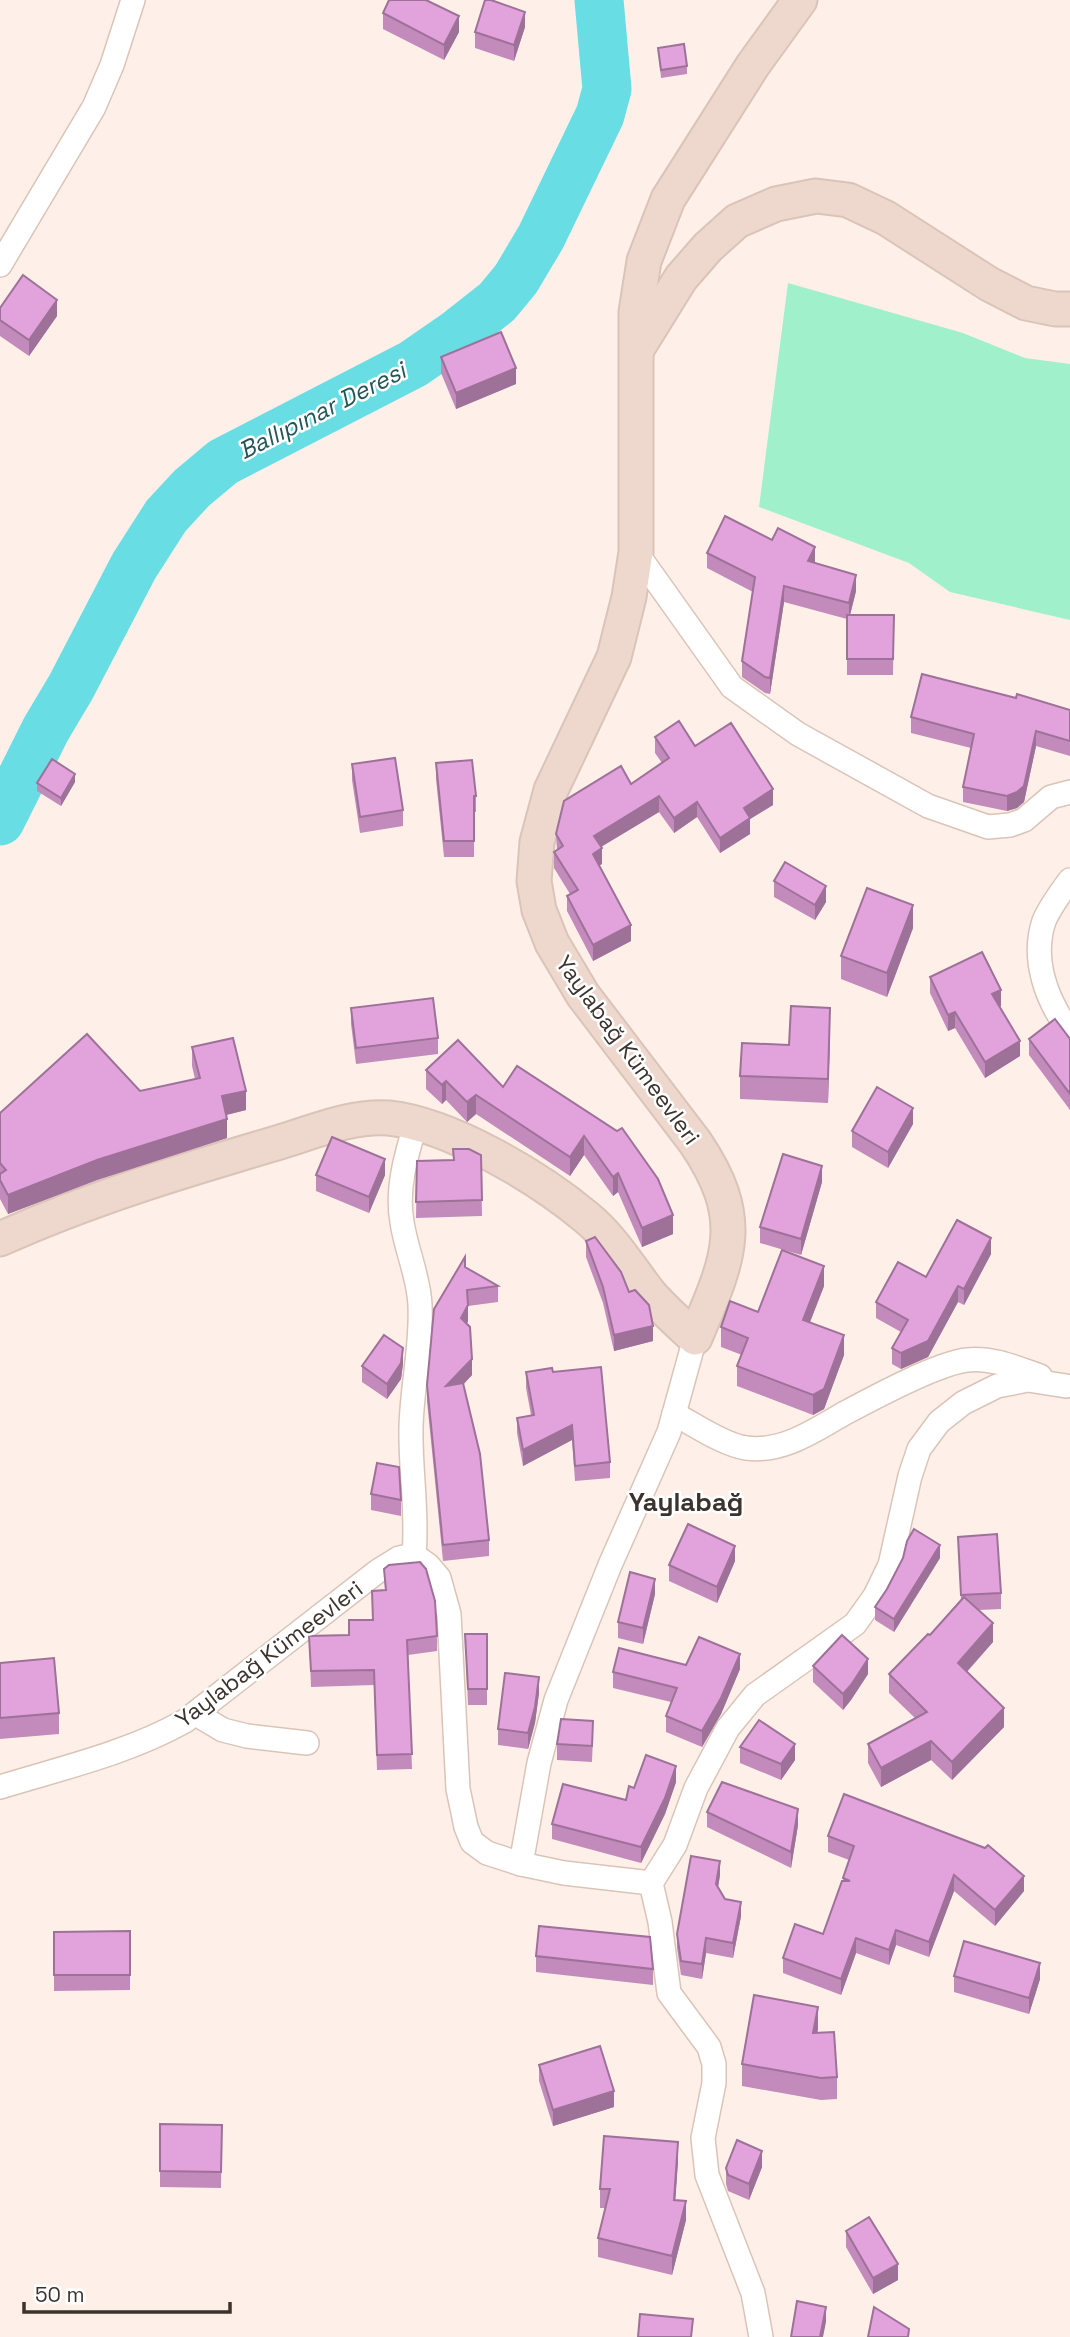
<svg xmlns="http://www.w3.org/2000/svg" width="1070" height="2337" viewBox="0 0 1070 2337" font-family="'Space Grotesk',sans-serif">
  <style>
    .green { fill: #a0f0cc }
    .lines { fill: none; stroke-linecap: round; stroke-linejoin: round }
    .river { stroke: #69dde4; stroke-width: 49 }
    .street-casing { stroke: #dac4b8; stroke-width: 26 }
    .secondary-casing { stroke: #dac4b8; stroke-width: 37 }
    .street { stroke: #fff; stroke-width: 23 }
    .secondary { stroke: #eed7cd; stroke-width: 33 }
    .wall { fill: #c28bbc }
    .shaded-wall { fill: #9e7199 }
    .building { fill: #e2a2db; stroke: #9e7199; stroke-width: 2 }
    .labels { text-anchor: middle; stroke-width: 5; stroke-linejoin: round; paint-order: stroke }
    .street-label { font-size: 23px; fill: #3b332e; stroke: #fff }
    .water-label { font-size: 24px; font-style: italic; fill: #225558; stroke: #fff }
    .quarter-label { font-size: 26px; font-weight: bold; fill: #3b332e; stroke: #fff }
  </style>
  <rect width="100%" height="100%" fill="#fef0e9"/>
  <!-- green -->
  <polygon class="green" points="788,283 963,333 1025,358 1070,364 1070,620 950,592 909,563 759,507"/>
  <g class="lines">
    <!-- river -->
    <polyline class="river" points="0,821 46,729 71,687 134,566 166,516 192,488 223,462 413,364 455,335 497,302 516,279 541,237 600,115 607,89 599,0"/>
    <defs>
      <g id="street">
        <polyline points="0,265 94,107 112,65 133,0"/>
        <polyline points="636,552 732,687 798,734 928,806 988,827 1010,825 1024,820 1051,797 1070,792"/>
        <path d="M1070,880C1061,892 1050,907 1044,921C1031,960 1047,1001 1070,1032"/>
        <path d="M674,1414C694,1424 724,1445 746,1448C783,1453 815,1430 845,1413C873,1398 938,1363 967,1360C992,1357 1017,1368 1040,1376"/>
        <path d="M414,1555C418,1512 410,1470 411,1427C412,1386 422,1346 420,1305C419,1277 406,1250 402,1222C396,1190 406,1155 416,1123"/>
        <polyline points="196,1714 223,1730 247,1736 307,1743"/>
        <path d="M0,1787C62,1768 128,1753 185,1721L378,1571L399,1558L414,1555L428,1565L439,1578L449,1614L458,1789L466,1827L472,1842L487,1853L521,1864L564,1873L651,1883"/>
        <polyline points="521,1864 539,1763 556,1700 610,1565 669,1432 695,1338"/>
        <polyline points="761,2337 753,2293 707,2175 703,2138 714,2083 714,2064 709,2047 669,1993 660,1922 651,1883 675,1845 696,1788 728,1728 755,1695 855,1624 875,1596 890,1565 910,1476 919,1449 939,1422 963,1403 997,1386 1028,1380 1066,1386"/>
      </g>
      <g id="secondary">
        <polyline points="637,349 681,278 708,247 737,221 776,204 816,196 848,200 886,218 989,284 1026,303 1055,309 1070,309"/>
        <path d="M0,1239C91,1198 185,1170 280,1142C313,1132 353,1115 389,1118C451,1125 538,1177 586,1217C612,1238 629,1267 650,1294C664,1310 680,1324 695,1338C729,1258 748,1220 695,1142L583,995L552,943L539,910L534,881L537,842L551,790L614,657L629,597L636,552V312L644,261L668,199L753,65L800,0"/>
      </g>
    </defs>
    <!-- street casing -->
    <use href="#street" class="street-casing"/>
    <!-- secondary casing -->
    <use href="#secondary" class="secondary-casing"/>
    <!-- street -->
    <use href="#street" class="street"/>
    <!-- secondary -->
    <use href="#secondary" class="secondary"/>
  </g>
  <!-- wall -->
  <g class="wall">
    <polygon points="383,13 459,32 444,60 383,29"/>
    <polygon points="525,27 514,61 475,48 475,32"/>
    <polygon points="658,48 687,66 687,74 661,78"/>
    <polygon points="0,308 57,316 29,356 0,336"/>
    <polygon points="441,357 516,384 456,409 441,373"/>
    <polygon points="707,553 815,562 814,563 856,591 850,615 894,615 893,675 847,675 847,619 784,602 770,694 765,693 742,677 742,661 753,592 707,568"/>
    <polygon points="1016,698 1070,710 1070,756 1036,746 1024,802 1017,808 1007,811 963,802 963,787 971,748 911,733 911,717"/>
    <polygon points="655,737 695,746 773,805 750,819 750,834 720,853 697,817 674,833 659,812 601,847 602,864 599,865 631,941 593,961 567,911 567,896 570,894 554,868 554,852 557,851 556,834 662,763 655,753"/>
    <polygon points="436,763 476,796 476,812 474,812 474,857 444,857 436,779"/>
    <polygon points="352,764 403,810 403,826 360,833 352,780"/>
    <polygon points="75,782 61,806 37,791 37,783"/>
    <polygon points="774,881 826,902 815,920 774,897"/>
    <polygon points="913,928 887,997 841,979 841,956"/>
    <polygon points="930,977 1001,1006 1000,1006 1020,1056 985,1078 955,1028 948,1031 930,993"/>
    <polygon points="351,1008 438,1038 438,1054 356,1064 351,1024"/>
    <polygon points="830,1031 828,1103 740,1099 740,1076 789,1045"/>
    <polygon points="1029,1039 1070,1039 1070,1110 1029,1055"/>
    <polygon points="192,1047 246,1110 226,1115 227,1138 97,1180 8,1214 0,1199 0,1113 140,1091 195,1079 192,1066"/>
    <polygon points="426,1070 503,1087 617,1131 673,1234 642,1247 618,1192 613,1196 584,1155 570,1176 476,1114 467,1122 446,1100 442,1104 426,1089"/>
    <polygon points="913,1124 888,1168 852,1147 852,1131"/>
    <polygon points="481,1155 482,1216 416,1218 417,1161 453,1160"/>
    <polygon points="316,1175 385,1175 369,1213 316,1191"/>
    <polygon points="822,1182 801,1255 760,1243 760,1227"/>
    <polygon points="586,1241 629,1292 653,1341 614,1351 603,1303 586,1257"/>
    <polygon points="991,1254 964,1305 958,1302 928,1357 901,1369 892,1364 892,1348 901,1332 876,1318 876,1302 926,1277"/>
    <polygon points="465,1267 498,1286 498,1302 468,1306 468,1321 467,1324 472,1375 463,1385 489,1540 489,1556 443,1561 427,1401 427,1385"/>
    <polygon points="824,1286 810,1322 844,1355 824,1409 813,1415 737,1386 737,1366 742,1355 721,1347 721,1327"/>
    <polygon points="403,1364 401,1379 387,1399 362,1382 362,1366"/>
    <polygon points="526,1372 553,1372 610,1462 610,1478 575,1481 572,1440 523,1466 517,1433 517,1418 531,1415 526,1388"/>
    <polygon points="371,1494 401,1500 401,1516 371,1510"/>
    <polygon points="958,1537 1001,1593 1001,1609 979,1610 993,1642 967,1672 1004,1727 952,1780 931,1760 881,1787 868,1763 868,1744 915,1718 889,1693 889,1674 930,1635 961,1601"/>
    <polygon points="940,1558 894,1632 875,1620 875,1607"/>
    <polygon points="735,1561 717,1603 669,1581 669,1565"/>
    <polygon points="384,1569 437,1636 437,1651 408,1655 412,1769 377,1770 374,1685 311,1687 309,1636 349,1635 372,1620 372,1591 385,1590"/>
    <polygon points="655,1594 643,1644 618,1638 618,1622"/>
    <polygon points="465,1634 487,1634 487,1705 468,1705"/>
    <polygon points="0,1663 59,1713 59,1734 0,1739"/>
    <polygon points="686,1665 740,1669 721,1714 702,1747 666,1732 666,1716 671,1702 613,1688 613,1672"/>
    <polygon points="813,1666 868,1674 851,1700 843,1710 813,1682"/>
    <polygon points="539,1693 535,1723 528,1749 498,1745 498,1729"/>
    <polygon points="593,1736 592,1762 557,1760 557,1744"/>
    <polygon points="740,1747 795,1760 781,1780 740,1763"/>
    <polygon points="676,1782 665,1814 641,1863 552,1839 552,1824 626,1800 634,1788"/>
    <polygon points="707,1812 798,1825 791,1868 707,1827"/>
    <polygon points="828,1836 1024,1891 995,1926 954,1891 929,1957 896,1945 889,1965 856,1953 841,1995 783,1973 783,1958 823,1934 843,1881 843,1878 849,1860 828,1852"/>
    <polygon points="720,1875 718,1888 725,1899 741,1916 733,1958 706,1953 702,1979 681,1975 677,1948 677,1934"/>
    <polygon points="130,1931 130,1990 54,1991 54,1932"/>
    <polygon points="536,1956 653,1969 653,1985 536,1972"/>
    <polygon points="954,1976 1040,1979 1029,2014 954,1992"/>
    <polygon points="818,2029 817,2033 837,2077 837,2099 821,2100 742,2086 742,2064"/>
    <polygon points="539,2065 614,2107 553,2126 539,2081"/>
    <polygon points="160,2124 222,2125 221,2188 160,2187"/>
    <polygon points="678,2161 675,2201 686,2220 672,2275 598,2257 598,2238 605,2208 600,2208 600,2189"/>
    <polygon points="762,2167 749,2200 728,2191 726,2184 726,2168"/>
    <polygon points="846,2231 898,2280 873,2294 846,2247"/>
  </g>
  <!-- shaded-wall -->
  <g class="shaded-wall">
    <polygon points="525,12 525,27 514,61 514,45"/>
    <polygon points="459,16 459,32 444,60 444,45"/>
    <polygon points="57,300 57,316 29,356 29,340"/>
    <polygon points="516,368 516,384 456,409 456,393"/>
    <polygon points="815,547 815,562 808,577 808,561"/>
    <polygon points="856,575 856,591 849,619 849,603"/>
    <polygon points="784,586 784,602 770,694 770,678"/>
    <polygon points="1036,731 1036,746 1024,802 1017,808 1007,811 1007,796"/>
    <polygon points="75,774 75,782 61,806 61,798"/>
    <polygon points="773,789 773,805 750,819 750,834 720,853 720,838 744,808"/>
    <polygon points="659,796 659,812 594,851 594,836"/>
    <polygon points="697,802 697,817 674,833 674,818"/>
    <polygon points="602,848 602,864 593,869 593,854"/>
    <polygon points="826,886 826,902 815,920 815,905"/>
    <polygon points="913,905 913,928 887,997 887,973"/>
    <polygon points="631,925 631,941 593,961 593,945"/>
    <polygon points="1001,990 1001,1006 992,1010 992,994"/>
    <polygon points="830,1008 830,1031 828,1103 828,1079"/>
    <polygon points="955,1012 955,1028 948,1031 948,1015"/>
    <polygon points="1020,1041 1020,1056 985,1078 985,1062"/>
    <polygon points="446,1081 446,1100 442,1104 442,1085"/>
    <polygon points="246,1091 246,1110 222,1116 222,1096"/>
    <polygon points="476,1095 476,1114 467,1122 467,1102"/>
    <polygon points="913,1108 913,1124 888,1168 888,1152"/>
    <polygon points="227,1119 227,1138 97,1180 8,1214 8,1195 97,1160"/>
    <polygon points="584,1136 584,1155 570,1176 570,1157"/>
    <polygon points="385,1159 385,1175 369,1213 369,1197"/>
    <polygon points="822,1166 822,1182 801,1255 801,1239"/>
    <polygon points="618,1173 618,1192 613,1196 613,1177"/>
    <polygon points="673,1215 673,1234 642,1247 642,1228"/>
    <polygon points="991,1238 991,1254 964,1305 964,1289"/>
    <polygon points="824,1266 824,1286 803,1340 803,1320"/>
    <polygon points="958,1286 958,1302 928,1357 901,1369 901,1353"/>
    <polygon points="468,1305 468,1321 461,1334 461,1318"/>
    <polygon points="653,1326 653,1341 614,1351 614,1335"/>
    <polygon points="844,1335 844,1355 824,1409 813,1415 813,1395"/>
    <polygon points="403,1348 403,1364 401,1379 387,1399 387,1384"/>
    <polygon points="472,1359 472,1375 446,1402 446,1386"/>
    <polygon points="572,1425 572,1440 523,1466 523,1450"/>
    <polygon points="940,1545 940,1558 894,1632 894,1619"/>
    <polygon points="735,1546 735,1561 717,1603 717,1587"/>
    <polygon points="655,1579 655,1594 643,1644 643,1628"/>
    <polygon points="993,1623 993,1642 958,1681 958,1663"/>
    <polygon points="740,1654 740,1669 721,1714 702,1747 702,1731"/>
    <polygon points="868,1659 868,1674 851,1700 843,1710 843,1694"/>
    <polygon points="539,1677 539,1693 535,1723 528,1749 528,1733"/>
    <polygon points="1004,1708 1004,1727 952,1780 952,1762"/>
    <polygon points="931,1741 931,1760 881,1787 881,1768"/>
    <polygon points="795,1744 795,1760 781,1780 781,1764"/>
    <polygon points="676,1766 676,1782 665,1814 641,1863 641,1847"/>
    <polygon points="798,1809 798,1825 791,1868 791,1852"/>
    <polygon points="720,1861 720,1875 716,1899 716,1884"/>
    <polygon points="954,1875 954,1891 929,1957 929,1942"/>
    <polygon points="1024,1876 1024,1891 995,1926 995,1910"/>
    <polygon points="741,1902 741,1916 733,1958 733,1943"/>
    <polygon points="896,1930 896,1945 889,1965 889,1950"/>
    <polygon points="706,1938 706,1953 702,1979 702,1964"/>
    <polygon points="856,1938 856,1953 841,1995 841,1979"/>
    <polygon points="1040,1963 1040,1979 1029,2014 1029,1998"/>
    <polygon points="818,2007 818,2029 813,2055 813,2033"/>
    <polygon points="614,2091 614,2107 553,2126 553,2110"/>
    <polygon points="678,2142 678,2161 674,2220 674,2200"/>
    <polygon points="762,2151 762,2167 749,2200 749,2184"/>
    <polygon points="686,2201 686,2220 672,2275 672,2256"/>
    <polygon points="898,2264 898,2280 873,2294 873,2278"/>
    <polygon points="826,2307 826,2322 823,2337 820,2337"/>
  </g>
  <!-- building -->
  <g class="building">
    <polygon points="389,0 426,0 459,16 444,45 383,13"/>
    <polygon points="485,0 491,0 525,12 514,45 475,32"/>
    <polygon points="684,44 687,66 661,70 658,48"/>
    <polygon points="23,275 57,300 29,340 0,320 0,308"/>
    <polygon points="501,332 516,368 456,393 441,357"/>
    <polygon points="725,516 772,540 778,528 815,547 808,561 856,575 849,603 784,586 770,678 765,677 742,661 755,577 707,553"/>
    <polygon points="847,615 894,615 893,659 847,659"/>
    <polygon points="922,674 1016,698 1017,694 1070,710 1070,741 1036,731 1024,786 1017,792 1007,796 963,787 974,734 911,717"/>
    <polygon points="679,721 695,746 731,723 773,789 744,808 750,818 720,838 697,802 674,818 659,796 594,836 602,848 593,854 631,925 593,945 567,896 578,890 554,852 563,846 556,834 564,801 621,766 631,784 669,758 655,737"/>
    <polygon points="395,758 403,810 360,817 352,764"/>
    <polygon points="52,759 75,774 61,798 37,783"/>
    <polygon points="472,760 476,796 474,796 474,841 444,841 436,763"/>
    <polygon points="785,862 826,886 815,905 774,881"/>
    <polygon points="867,888 913,905 887,973 841,956"/>
    <polygon points="982,952 1001,990 992,994 1020,1041 985,1062 955,1012 948,1015 930,977"/>
    <polygon points="433,998 438,1038 356,1048 351,1008"/>
    <polygon points="791,1006 830,1008 828,1079 740,1076 742,1043 789,1045"/>
    <polygon points="1055,1019 1070,1039 1070,1094 1029,1039"/>
    <polygon points="87,1034 140,1091 200,1078 192,1047 233,1038 246,1091 222,1096 227,1119 97,1160 8,1195 0,1180 0,1174 6,1170 0,1163 0,1113"/>
    <polygon points="458,1040 503,1087 517,1066 617,1131 622,1128 658,1179 673,1215 642,1228 618,1173 613,1177 584,1136 570,1157 476,1095 467,1102 446,1081 442,1085 426,1070"/>
    <polygon points="877,1087 913,1108 888,1152 852,1131"/>
    <polygon points="332,1137 385,1159 369,1197 316,1175"/>
    <polygon points="453,1149 469,1149 481,1155 482,1200 416,1202 417,1161 454,1160"/>
    <polygon points="783,1154 822,1166 801,1239 760,1227"/>
    <polygon points="957,1220 991,1238 964,1289 958,1286 928,1341 901,1353 892,1348 908,1320 876,1302 898,1262 926,1277"/>
    <polygon points="595,1237 621,1272 629,1292 635,1290 649,1305 653,1326 614,1335 603,1287 586,1241"/>
    <polygon points="782,1250 824,1266 803,1320 844,1335 824,1389 813,1395 737,1366 748,1338 721,1327 730,1301 758,1312"/>
    <polygon points="465,1257 465,1267 498,1286 467,1290 468,1305 461,1318 470,1327 472,1359 446,1386 463,1383 480,1454 489,1540 443,1545 427,1385 434,1309"/>
    <polygon points="384,1335 403,1348 401,1363 387,1384 362,1366"/>
    <polygon points="601,1367 610,1462 575,1466 572,1425 523,1450 517,1418 534,1415 526,1372 552,1368 553,1372"/>
    <polygon points="377,1463 399,1467 401,1500 371,1494"/>
    <polygon points="688,1524 735,1546 717,1587 669,1565"/>
    <polygon points="914,1529 940,1545 894,1619 875,1607 887,1589 903,1558 907,1541"/>
    <polygon points="997,1534 1001,1593 961,1595 958,1537"/>
    <polygon points="420,1562 426,1569 435,1601 437,1636 407,1640 412,1754 377,1755 374,1670 311,1671 309,1636 349,1635 349,1620 373,1620 372,1591 386,1590 384,1569 389,1565"/>
    <polygon points="630,1572 655,1579 643,1628 618,1622"/>
    <polygon points="964,1597 993,1623 958,1663 1004,1708 952,1762 931,1741 881,1768 868,1744 927,1712 889,1674 928,1634 930,1635"/>
    <polygon points="465,1634 487,1634 487,1689 468,1689"/>
    <polygon points="842,1635 868,1659 851,1685 843,1694 813,1666"/>
    <polygon points="699,1637 740,1654 721,1698 702,1731 666,1716 677,1688 613,1672 619,1648 686,1665"/>
    <polygon points="54,1658 59,1713 0,1718 0,1663"/>
    <polygon points="505,1673 539,1677 535,1707 528,1733 498,1729"/>
    <polygon points="561,1719 593,1721 592,1746 557,1744"/>
    <polygon points="759,1720 795,1744 781,1764 740,1747"/>
    <polygon points="646,1755 676,1766 665,1798 641,1847 552,1824 563,1784 626,1800 629,1786 634,1788"/>
    <polygon points="722,1782 798,1809 791,1852 707,1812"/>
    <polygon points="844,1794 985,1848 988,1845 1024,1876 995,1910 954,1875 929,1942 896,1930 889,1950 856,1938 841,1979 783,1958 795,1924 823,1934 842,1881 850,1881 843,1878 854,1846 828,1836"/>
    <polygon points="691,1856 720,1861 716,1884 725,1899 741,1902 733,1943 706,1938 702,1964 681,1961 677,1934"/>
    <polygon points="539,1926 650,1937 653,1969 536,1956"/>
    <polygon points="130,1931 130,1975 54,1975 54,1932"/>
    <polygon points="964,1941 1040,1963 1029,1998 954,1976"/>
    <polygon points="754,1995 818,2007 813,2033 834,2032 837,2077 821,2078 742,2064"/>
    <polygon points="600,2046 614,2091 553,2110 539,2065"/>
    <polygon points="160,2124 222,2125 221,2172 160,2171"/>
    <polygon points="604,2136 678,2142 674,2200 686,2201 672,2256 598,2238 610,2189 600,2189"/>
    <polygon points="737,2140 762,2151 749,2184 728,2175 726,2168"/>
    <polygon points="869,2217 898,2264 873,2278 846,2231"/>
    <polygon points="797,2301 826,2307 820,2337 791,2337"/>
    <polygon points="874,2307 909,2329 908,2337 868,2337"/>
    <polygon points="640,2314 693,2319 691,2337 638,2337"/>
  </g>
  <g class="labels">
    <!-- street labels -->
    <g class="street-label">
      <text transform="translate(628 1050) rotate(54)" y="8">Yaylabağ Kümeevleri</text>
      <text transform="translate(269 1654) rotate(-37)" y="8">Yaylabağ Kümeevleri</text>
    </g>
    <!-- water labels -->
    <g class="water-label">
      <text transform="translate(322 411) rotate(-27)" y="8">Ballıpınar Deresi</text>
    </g>
    <!-- quarter labels -->
    <g class="quarter-label">
      <text x="686" y="1511">Yaylabağ</text>
    </g>
  </g>
  <!-- scale -->
  <path d="M24 2302v10h206v-10" fill="none" stroke="#3b332e" stroke-width="3.5"/>
  <text x="35" y="2302" font-size="21" fill="#3b332e" stroke="#ffffff" stroke-width="5" paint-order="stroke">50 m</text>
</svg>
